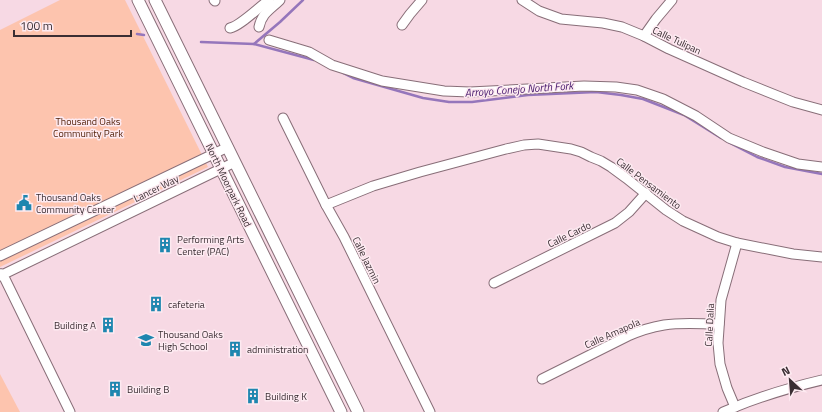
<svg xmlns="http://www.w3.org/2000/svg" width="822" height="412" viewBox="0 0 822 412" font-family="'Titillium Web',sans-serif">
  <style>
    .green { fill: #fdc4ae }
    .lines { fill: none; stroke-linecap: round; stroke-linejoin: round }
    .stream { stroke: #9576bb; stroke-width: 2.5 }
    .minor-casing { stroke: #886e78; stroke-width: 11 }
    .major-casing { stroke: #886e78; stroke-width: 13 }
    .minor { stroke: #fff; stroke-width: 9 }
    .major { stroke: #fff; stroke-width: 11 }
    .labels { text-anchor: middle; stroke-width: 3; stroke-linejoin: round; paint-order: stroke }
    .street-label { font-size: 10px; fill: #3a2e33; stroke: #fdeaf1 }
    .park-label { font-size: 10px; fill: #4e1c04; stroke: #fdeaf1 }
    .poi-label { font-size: 10px; fill: #3a2e33; stroke: #fdeaf1; text-anchor: start }
    .water-label { font-size: 11px; font-style: italic; fill: #43156a; stroke: #fdeaf1 }
  </style>
  <rect width="100%" height="100%" fill="#f7d9e4"/>
  <!-- green -->
  <g class="green">
    <polygon points="60,0 125,0 208,167 0,267 0,30"/>
    <polygon points="0,374 20,412 0,412"/>
  </g>
  <g class="lines">
    <!-- stream -->
    <g class="stream">
      <polyline points="137,34 144,35"/>
      <polyline points="201,42 254,44 314,60"/>
      <polyline points="254,44 280,22 303,0"/>
      <polyline points="343,73 353,78 423,98 449,102 472,102 528,95 596,92 621,95 643,99 684,115 721,138"/>
      <polyline points="728,142 757,157 785,167 822,174"/>
    </g>
    <defs>
      <g id="minor">
        <polyline points="214,0 215,1"/>
        <polyline points="522,0 539,11 561,19 603,23 622,27 644,36 669,49 743,82 793,102 822,110"/>
        <polyline points="402,25 410,14 422,0"/>
        <path d="M259,27C262,13 270,10 280,0"/>
        <path d="M230,28C240,26 259,7 269,0"/>
        <polyline points="644,36 656,19 672,0"/>
        <polyline points="269,40 309,52 332,65 382,81 444,91 470,92 584,86 616,87 637,90 663,99 696,116 729,138 763,152 798,164 822,167"/>
        <polyline points="283,118 326,205 344,237 430,412"/>
        <polyline points="326,205 373,186 420,172 506,149 524,145 538,144 571,149 581,152 591,157 601,161 611,167 626,178 666,210 683,221 718,237 737,243 793,254 822,257"/>
        <polyline points="0,256 228,147"/>
        <polyline points="0,274 4,274 235,162"/>
        <polyline points="1,274 5,279 70,412"/>
        <polyline points="494,283 615,223 629,212 646,193"/>
        <path d="M542,379L628,336C639,331 652,327 664,325C682,322 701,324 719,324"/>
        <polyline points="735,407 727,388 720,364 718,343 721,300 737,243"/>
        <path d="M723,412C755,398 788,388 822,380"/>
      </g>
      <g id="major">
        <polyline points="138,0 341,412"/>
        <polyline points="155,0 358,412"/>
      </g>
    </defs>
    <!-- minor casing -->
    <use href="#minor" class="minor-casing"/>
    <!-- major casing -->
    <use href="#major" class="major-casing"/>
    <!-- minor -->
    <use href="#minor" class="minor"/>
    <!-- major -->
    <use href="#major" class="major"/>
  </g>
  <!-- icons -->
  <defs>
    <symbol id="civic-bare" viewBox="-9 -9 18 18"><path d="M-.6-6.5H3V-4.5H.6V-3L4-1V1h2V6H-6V1h2V-1L-.6-3ZM-1.2 2.5V6h2.4V2.5Z" fill="#1e86af" stroke="#fdeaf1" stroke-width="2.5" paint-order="stroke"/></symbol>
    <symbol id="building-bare" viewBox="-9 -9 18 18"><path d="M-4-6H4V6H1V3H-1V6H-4ZM-2.5-4.3h1.7v1.8h-1.7ZM.8-4.3h1.7v1.8H.8ZM-2.5-1h1.7V.8h-1.7ZM.8-1h1.7V.8H.8Z" fill="#1e86af" stroke="#fdeaf1" stroke-width="2.5" paint-order="stroke"/></symbol>
    <symbol id="school-bare" viewBox="-9 -9 18 18"><path d="M0-5L7-2L0 1L-7-2ZM-4 1L0 2.5L4 1V4Q0 6-4 4Z" fill="#1e86af" stroke="#fdeaf1" stroke-width="2.5" paint-order="stroke"/></symbol>
  </defs>
  <g fill-rule="evenodd">
    <use href="#civic-bare" x="13" y="192" width="22" height="22"/>
    <use href="#building-bare" x="154" y="234" width="22" height="22"/>
    <use href="#building-bare" x="145" y="293" width="22" height="22"/>
    <use href="#building-bare" x="97" y="314" width="22" height="22"/>
    <use href="#school-bare" x="135" y="329" width="22" height="22"/>
    <use href="#building-bare" x="224" y="338" width="22" height="22"/>
    <use href="#building-bare" x="104" y="378" width="22" height="22"/>
    <use href="#building-bare" x="242" y="385" width="22" height="22"/>
  </g>
  <g class="labels">
    <!-- street labels -->
    <g class="street-label">
      <text transform="translate(677 40) rotate(25)" y="4">Calle Tulipan</text>
      <text transform="translate(649 183) rotate(37)" y="4">Calle Pensamiento</text>
      <text transform="translate(229 185) rotate(64)" y="4">North Moorpark Road</text>
      <text transform="translate(156 188) rotate(-26)" y="4">Lancer Way</text>
      <text transform="translate(569 234) rotate(-26)" y="4">Calle Cardo</text>
      <text transform="translate(367 260) rotate(64)" y="4">Calle Jazmin</text>
      <text transform="translate(709 325) rotate(-87)" y="4">Calle Dalia</text>
      <text transform="translate(612 333) rotate(-24)" y="4">Calle Amapola</text>
    </g>
    <!-- park labels -->
    <g class="park-label">
      <text x="88" y="125">Thousand Oaks<tspan x="88" dy="12">Community Park</tspan></text>
    </g>
    <!-- poi labels -->
    <g class="poi-label">
      <text x="36" y="201">Thousand Oaks<tspan x="36" dy="12">Community Center</tspan></text>
      <text x="177" y="243">Performing Arts<tspan x="177" dy="12">Center (PAC)</tspan></text>
      <text x="168" y="308">cafeteria</text>
      <text x="96" y="329" text-anchor="end">Building A</text>
      <text x="158" y="338">Thousand Oaks<tspan x="158" dy="12">High School</tspan></text>
      <text x="247" y="353">administration</text>
      <text x="127" y="393">Building B</text>
      <text x="265" y="400">Building K</text>
    </g>
    <!-- water labels -->
    <g class="water-label">
      <text transform="translate(519 89) rotate(-4)" y="4">Arroyo Conejo North Fork</text>
    </g>
  </g>
  <!-- north arrow -->
  <g transform="translate(790 380) rotate(334)" stroke="#fdeaf1" stroke-width="3" paint-order="stroke">
  <path d="M0-3L7 15L0 10L-7 15Z" fill="#3a2e33"/>
  <text y="-6" font-size="11" font-weight="bold" text-anchor="middle" fill="#3a2e33">N</text>
  </g>
  <!-- scale -->
  <path d="M14 30v6h117v-6" fill="none" stroke="#3a2e33" stroke-width="2"/>
  <text x="20" y="30" font-size="12" fill="#3a2e33" stroke="#fdeaf1" stroke-width="3" paint-order="stroke">100 m</text>
</svg>
